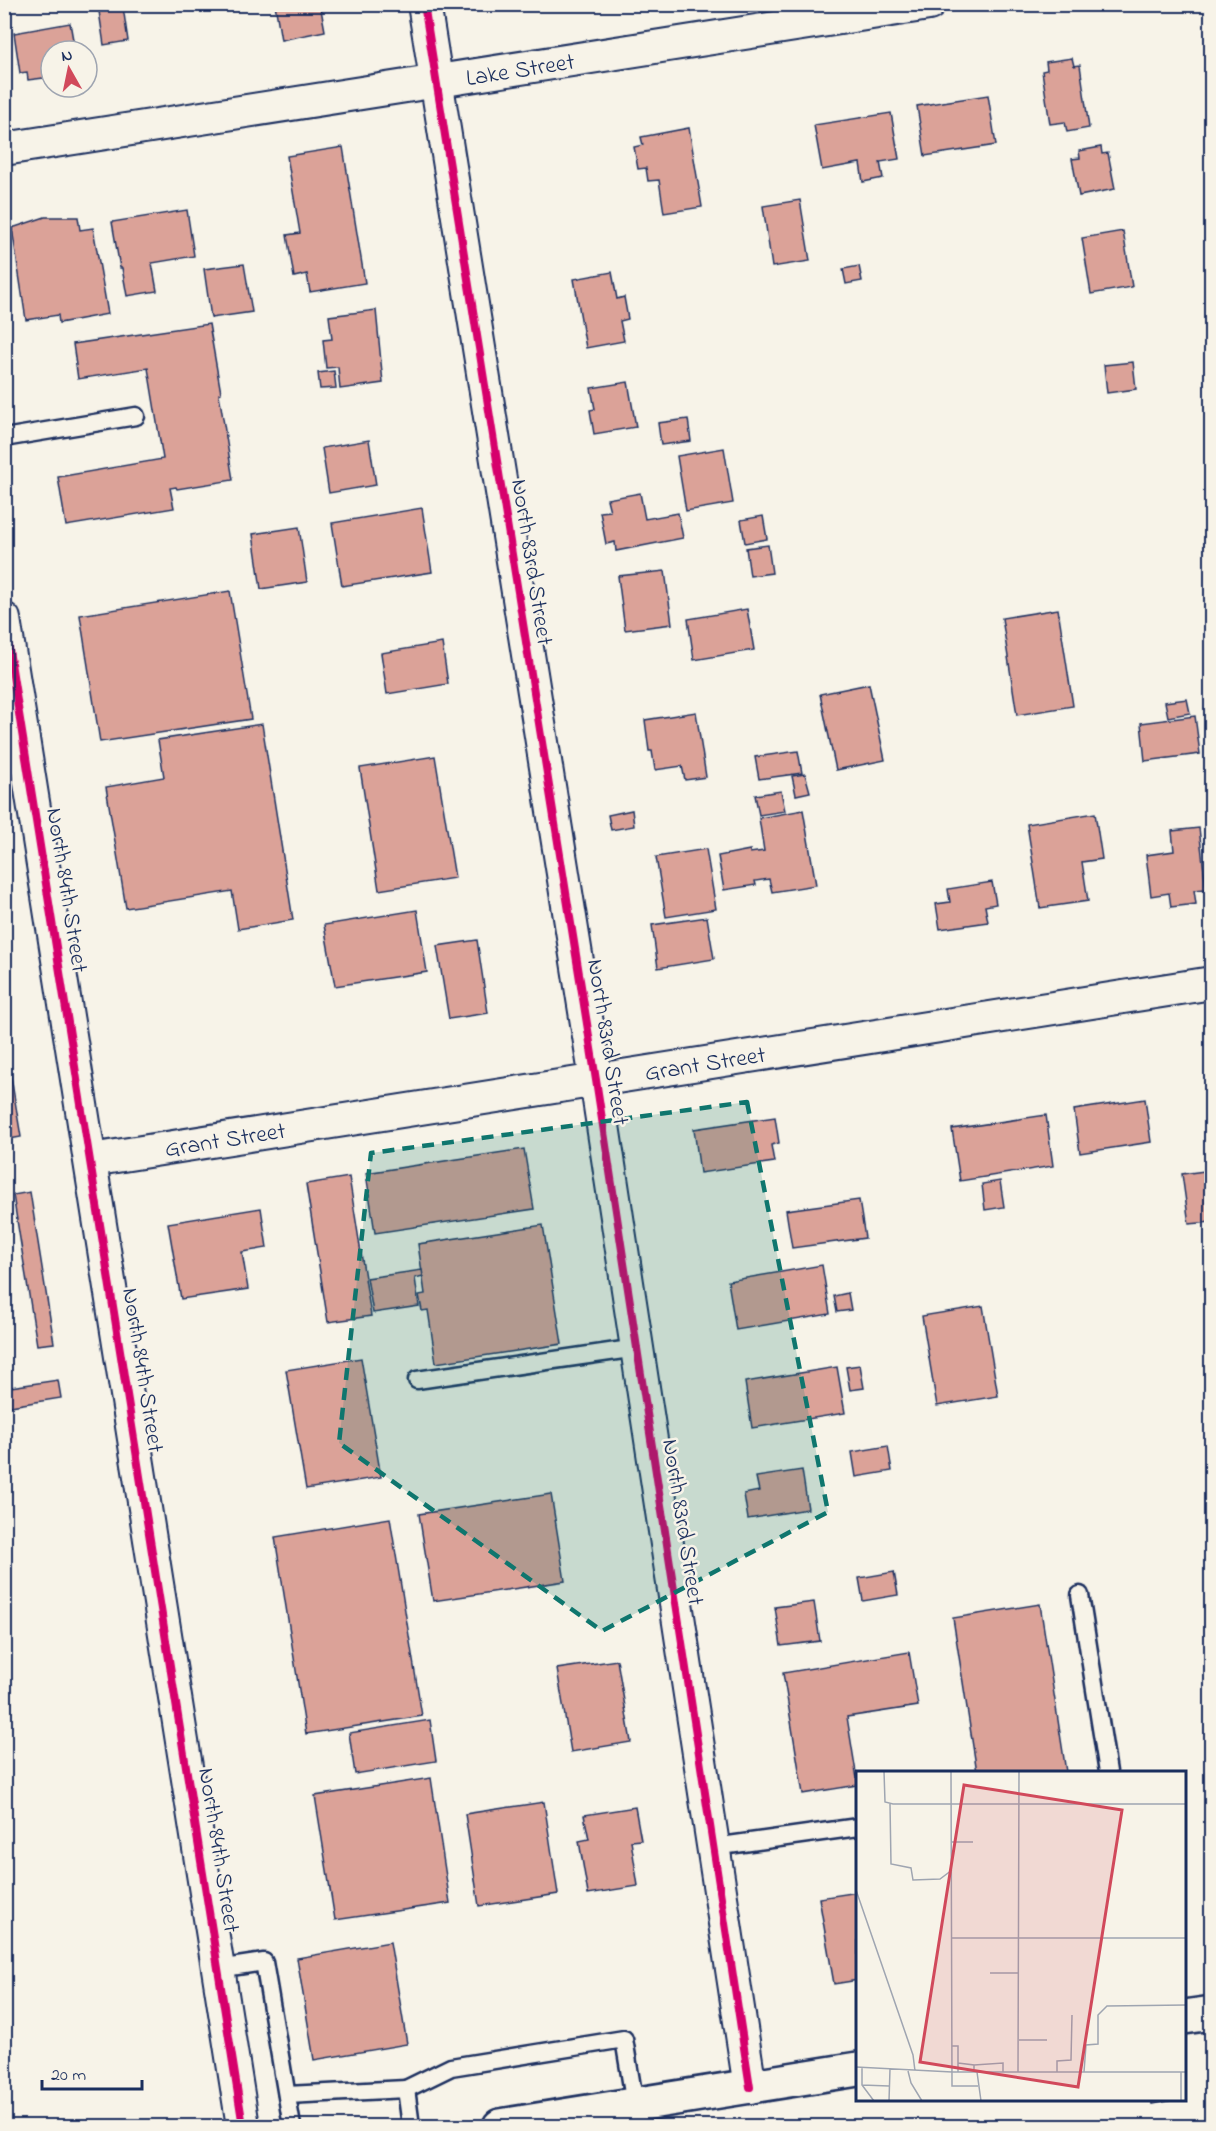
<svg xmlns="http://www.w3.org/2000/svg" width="1216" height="2131" viewBox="0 0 1216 2131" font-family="'Indie Flower',sans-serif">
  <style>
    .building { fill: #dba298; stroke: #1b2f5e; stroke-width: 1.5 }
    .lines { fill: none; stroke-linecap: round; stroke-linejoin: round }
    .lane-casing { stroke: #1b2f5e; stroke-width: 21 }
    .street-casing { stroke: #1b2f5e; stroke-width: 36 }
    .secondary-casing { stroke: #1b2f5e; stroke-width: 38 }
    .lane { stroke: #f7f3e8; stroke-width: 16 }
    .street { stroke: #f7f3e8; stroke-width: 32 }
    .secondary { stroke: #f7f3e8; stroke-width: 33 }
    .cycleway-casing { stroke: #f7f3e8; stroke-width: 11 }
    .cycleway { stroke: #d6006c; stroke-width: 8 }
    .marked { fill: #0f766e; fill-opacity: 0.2; stroke: #0f766e; stroke-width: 4.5; stroke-dasharray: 12 8; stroke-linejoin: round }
    .labels { text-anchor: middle; stroke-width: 5; stroke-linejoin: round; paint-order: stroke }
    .street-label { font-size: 24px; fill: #1b2f5e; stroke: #f7f3e8 }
    .inset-road { fill: none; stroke: #9fa5b1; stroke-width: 1.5 }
    .view { fill: #d1495b; fill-opacity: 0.15; stroke: #d1495b; stroke-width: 3 }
    .inset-edge { fill: none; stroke: #1b2f5e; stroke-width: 3 }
  </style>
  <rect width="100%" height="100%" fill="#f7f3e8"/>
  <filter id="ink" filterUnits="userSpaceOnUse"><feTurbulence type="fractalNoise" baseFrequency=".0167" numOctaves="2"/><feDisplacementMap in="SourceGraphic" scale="12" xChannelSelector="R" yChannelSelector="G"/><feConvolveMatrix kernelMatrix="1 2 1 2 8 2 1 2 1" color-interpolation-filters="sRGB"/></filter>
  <g filter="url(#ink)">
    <!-- building -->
    <g class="building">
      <polygon points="275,4 320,4 325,31 281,40"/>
      <polygon points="123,7 128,41 104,45 99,11"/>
      <polygon points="70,23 75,51 51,51 51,77 28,80 27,72 20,73 14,33"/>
      <polygon points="1072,58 1074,66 1080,65 1089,128 1067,132 1065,122 1050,124 1042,71 1047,70 1046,62"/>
      <polygon points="988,95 996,145 925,156 917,106"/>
      <polygon points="891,113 899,159 880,162 883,178 863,182 860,163 822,170 814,125"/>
      <polygon points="689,128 702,207 664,213 659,180 648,181 646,168 638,169 634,147 643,145 641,137"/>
      <polygon points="343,147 365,283 310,292 307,274 294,277 287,235 300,233 287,156"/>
      <polygon points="1101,147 1102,154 1108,153 1115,189 1079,196 1072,159 1080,158 1079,151"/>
      <polygon points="800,200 810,261 772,267 763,206"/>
      <polygon points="187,210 194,256 152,263 157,291 127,296 122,268 120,268 112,222"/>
      <polygon points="45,217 78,217 80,230 93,228 108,314 59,323 58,315 26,320 12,228"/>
      <polygon points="1123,231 1132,287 1091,294 1082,238"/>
      <polygon points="244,264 252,312 211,318 204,269"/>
      <polygon points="859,266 862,281 846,284 843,269"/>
      <polygon points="612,272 617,299 624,297 628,319 620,321 624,341 586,348 574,279"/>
      <polygon points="376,310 383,383 340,389 338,367 326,368 323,340 332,339 329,316"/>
      <polygon points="209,324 221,393 219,394 233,480 177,489 176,487 170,488 174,508 66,526 58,477 163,459 148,368 78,379 73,344"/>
      <polygon points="1133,362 1136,389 1107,393 1104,365"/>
      <polygon points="334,371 336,388 320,389 318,373"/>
      <polygon points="628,382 636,427 594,434 590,410 595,409 591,388"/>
      <polygon points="688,419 691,441 661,445 658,423"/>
      <polygon points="369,440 376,485 329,493 322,448"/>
      <polygon points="724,448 733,503 686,511 677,456"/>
      <polygon points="640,493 645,519 678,513 683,538 616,551 615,542 606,544 600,512 610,511 607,499"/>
      <polygon points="422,508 432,572 342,586 332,523"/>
      <polygon points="763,516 767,539 745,543 741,520"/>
      <polygon points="299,527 307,582 261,589 253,534"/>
      <polygon points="768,545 772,573 750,576 746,548"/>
      <polygon points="665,571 672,624 625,630 618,576"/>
      <polygon points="230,591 251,719 100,742 80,615"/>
      <polygon points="747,609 754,650 694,660 688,619"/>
      <polygon points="1058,609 1073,706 1017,715 1002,618"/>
      <polygon points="442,643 448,684 387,694 381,653"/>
      <polygon points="869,684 885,760 836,770 820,694"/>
      <polygon points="1187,699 1190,713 1168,717 1165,702"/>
      <polygon points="696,712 706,777 685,780 682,766 655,770 652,751 649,751 645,720"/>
      <polygon points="1195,716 1200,754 1145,761 1141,723"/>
      <polygon points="262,724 293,920 238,929 232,891 126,908 106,787 164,777 158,740"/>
      <polygon points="798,751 802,773 759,779 755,757"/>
      <polygon points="435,756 455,878 379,890 360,768"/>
      <polygon points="805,774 810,792 796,795 792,776"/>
      <polygon points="781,791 785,811 759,815 755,795"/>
      <polygon points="632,810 634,826 611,830 608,815"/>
      <polygon points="803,810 816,885 772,892 769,879 755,881 756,885 724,890 718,856 750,850 750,853 764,851 759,818"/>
      <polygon points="1095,813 1102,859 1082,862 1088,901 1040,908 1027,824"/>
      <polygon points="1199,828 1206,889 1194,890 1196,904 1171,907 1169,893 1151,896 1146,855 1174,851 1172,831"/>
      <polygon points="706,849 716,909 666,917 656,857"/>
      <polygon points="992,882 996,904 985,906 988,922 940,929 936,904 950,902 948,889"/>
      <polygon points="417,910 427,972 335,986 324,925"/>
      <polygon points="707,917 714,959 658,968 652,925"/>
      <polygon points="477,940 488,1013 449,1019 437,946"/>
      <polygon points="4,1035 21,1137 4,1140"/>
      <polygon points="1145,1099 1151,1142 1080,1153 1074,1110"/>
      <polygon points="1046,1115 1053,1166 960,1181 952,1129"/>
      <polygon points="775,1117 779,1143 771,1145 774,1162 700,1173 694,1129"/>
      <polygon points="524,1149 534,1209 375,1233 366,1173"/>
      <polygon points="1212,1170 1212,1222 1189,1224 1182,1174"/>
      <polygon points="349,1177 371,1316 328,1322 306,1184"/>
      <polygon points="1000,1181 1004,1207 985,1210 982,1184"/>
      <polygon points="30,1192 54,1343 37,1345 13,1195"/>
      <polygon points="859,1200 865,1238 792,1248 786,1210"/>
      <polygon points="261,1208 267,1248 242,1252 248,1289 181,1299 168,1223"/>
      <polygon points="543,1225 562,1344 436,1363 428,1310 422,1311 419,1295 425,1294 418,1244"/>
      <polygon points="822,1265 830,1314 736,1330 728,1281"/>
      <polygon points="422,1270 423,1276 415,1278 419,1306 373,1313 367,1278"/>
      <polygon points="848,1293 851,1310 837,1312 834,1296"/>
      <polygon points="983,1306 998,1396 937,1406 922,1316"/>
      <polygon points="361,1358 381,1477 306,1489 286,1370"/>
      <polygon points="860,1365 864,1388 850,1390 846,1367"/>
      <polygon points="837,1367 845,1413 752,1428 745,1382"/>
      <polygon points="58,1380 61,1398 4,1407 4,1388"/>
      <polygon points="888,1446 892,1471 856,1477 852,1452"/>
      <polygon points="802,1470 808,1509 748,1519 744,1494 759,1491 756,1477"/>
      <polygon points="551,1494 565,1581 433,1601 419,1514"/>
      <polygon points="390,1518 422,1716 306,1734 275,1537"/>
      <polygon points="894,1572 898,1595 863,1601 859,1578"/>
      <polygon points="814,1602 820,1641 781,1646 775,1607"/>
      <polygon points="1040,1604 1066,1772 977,1772 953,1618"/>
      <polygon points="909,1652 918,1706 847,1717 858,1785 803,1794 783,1673"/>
      <polygon points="617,1660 631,1742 571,1752 557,1669"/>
      <polygon points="430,1720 436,1761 355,1774 349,1733"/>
      <polygon points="431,1778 450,1903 335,1920 315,1796"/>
      <polygon points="544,1802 558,1894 479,1906 465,1814"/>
      <polygon points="635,1807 641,1840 631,1841 638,1886 588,1894 579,1841 589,1839 584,1815"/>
      <polygon points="858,1892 858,1980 834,1984 819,1898"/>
      <polygon points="390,1942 407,2044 314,2060 297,1958"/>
      <polygon points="1151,2100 1172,2100 1152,2104"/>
    </g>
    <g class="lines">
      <defs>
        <g id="lane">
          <polyline points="4,438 136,416"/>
          <polyline points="417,1380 637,1348"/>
          <polyline points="1080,1595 1108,1772"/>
          <polyline points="714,1847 858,1827"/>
          <polyline points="218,1969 264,1962 292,2126"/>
          <polyline points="406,2089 451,2067 624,2039 635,2105"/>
          <polyline points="287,2095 406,2089 411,2126"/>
        </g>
        <g id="street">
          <polyline points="424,4 596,1080 750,2087"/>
          <polyline points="4,149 929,4"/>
          <polyline points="4,619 243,2126"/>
          <polyline points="91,1160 1212,983"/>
        </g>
        <g id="secondary">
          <polyline points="1184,2017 1212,2013"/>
          <polyline points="500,2126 858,2069"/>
        </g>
      </defs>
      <!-- lane casing -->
      <use href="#lane" class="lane-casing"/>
      <!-- street casing -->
      <use href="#street" class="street-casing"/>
      <!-- secondary casing -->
      <use href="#secondary" class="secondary-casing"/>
      <!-- lane -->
      <use href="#lane" class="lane"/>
      <!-- street -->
      <use href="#street" class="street"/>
      <!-- secondary -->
      <use href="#secondary" class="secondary"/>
      <defs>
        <g id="cycleway">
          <polyline points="424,4 596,1080 750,2087"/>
          <polyline points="4,619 243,2126"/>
        </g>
      </defs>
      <!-- cycleway casing -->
      <use href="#cycleway" class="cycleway-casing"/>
      <!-- cycleway -->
      <use href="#cycleway" class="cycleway"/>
    </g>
  </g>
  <!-- marked area -->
  <path class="marked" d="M747,1102L828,1512L602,1631L339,1443L371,1153Z"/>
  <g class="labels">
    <!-- street labels -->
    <g class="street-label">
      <text transform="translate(520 69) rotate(-9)" y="8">Lake Street</text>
      <text transform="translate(533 562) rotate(81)" y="8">North 83rd Street</text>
      <text transform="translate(68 890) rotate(81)" y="8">North 84th Street</text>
      <text transform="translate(609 1042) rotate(81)" y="8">North 83rd Street</text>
      <text transform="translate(705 1063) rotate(-9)" y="8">Grant Street</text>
      <text transform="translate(225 1139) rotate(-9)" y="8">Grant Street</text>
      <text transform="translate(144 1370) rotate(81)" y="8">North 84th Street</text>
      <text transform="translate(684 1522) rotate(81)" y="8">North 83rd Street</text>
      <text transform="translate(220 1850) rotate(81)" y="8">North 84th Street</text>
    </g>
  </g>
  <!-- overview -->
  <g transform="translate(856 1771)">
    <rect width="330" height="330" fill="#f7f3e8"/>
    <path class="inset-road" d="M28,0L29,31L37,33H330M95,0L96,315H122M34,33L35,93L55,97L57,109L84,108L96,99M96,71H117M0,119L57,284L59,300M96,167H330M134,202H163M163,269H191M96,275H102V301M102,292L118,294V298M118,294L147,292V301M0,296L96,301H330M6,297V314L18,330M52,300L55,312L66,330M121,301L125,330M162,301L163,0M201,301V290L215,289L216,244M228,301L230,274L242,273V244L251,235L330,234M6,314L33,315M33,330L34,298M325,330V301"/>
    <path class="view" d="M108,14L266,39L222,316L64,291Z"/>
    <rect width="330" height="330" class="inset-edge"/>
  </g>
  <!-- margin -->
  <rect width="1216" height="2131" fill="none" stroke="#f7f3e8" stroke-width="24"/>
  <rect x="12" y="12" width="1192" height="2107" fill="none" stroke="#1b2f5e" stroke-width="2" filter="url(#ink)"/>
  <!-- north arrow -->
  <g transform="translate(69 69) rotate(351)"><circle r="28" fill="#f7f3e8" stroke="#9fa5b1" stroke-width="1.5"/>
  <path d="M0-4.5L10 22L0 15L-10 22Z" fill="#d1495b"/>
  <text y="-9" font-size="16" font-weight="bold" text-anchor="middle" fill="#1b2f5e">N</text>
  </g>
  <!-- scale -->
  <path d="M42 2080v9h100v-9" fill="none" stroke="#1b2f5e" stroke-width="3"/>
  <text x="51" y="2080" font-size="18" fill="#1b2f5e" stroke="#f7f3e8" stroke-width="4.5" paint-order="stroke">20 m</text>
</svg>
